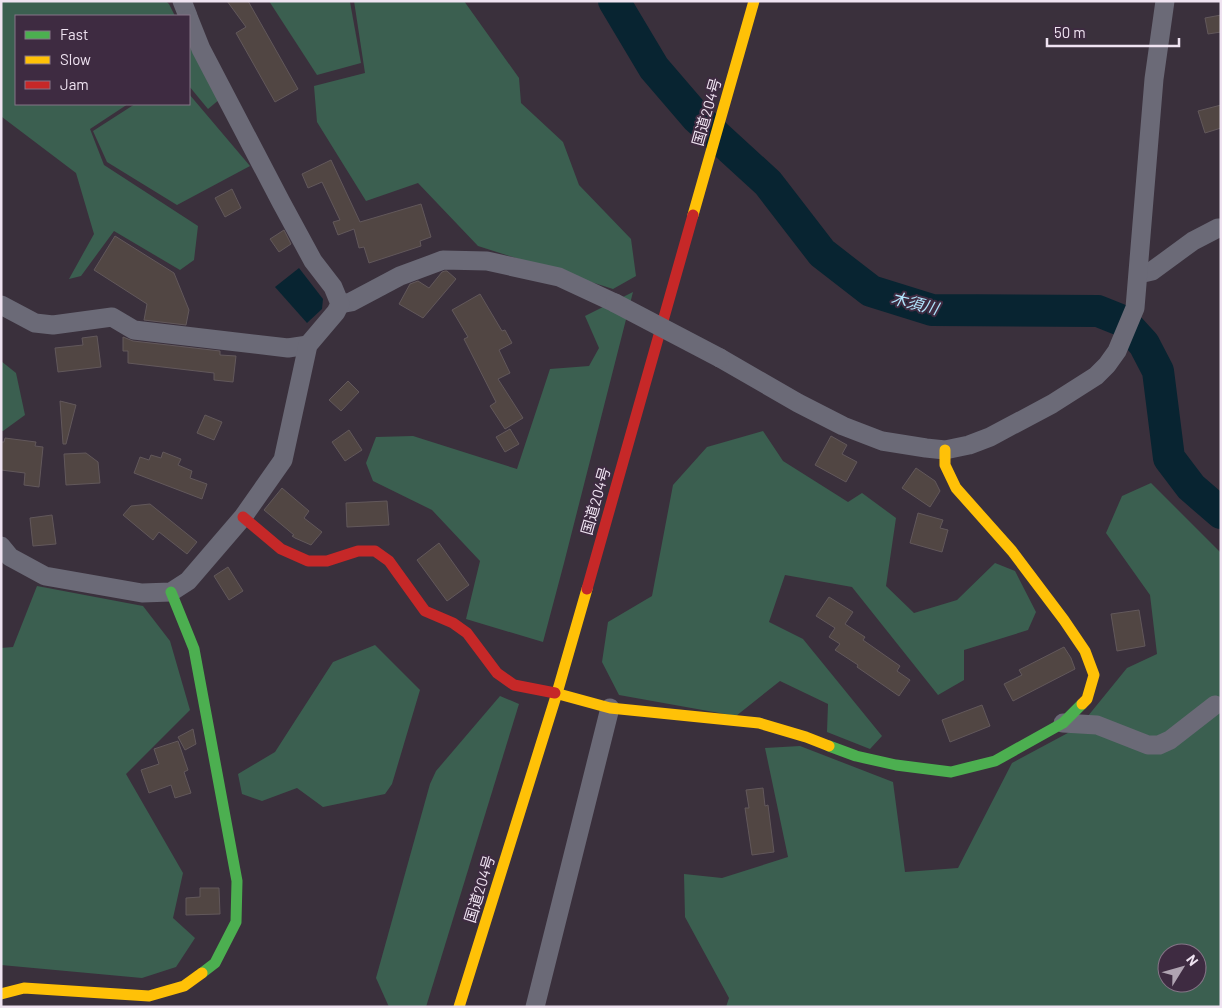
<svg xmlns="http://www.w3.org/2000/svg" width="1222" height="1008" viewBox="0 0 1222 1008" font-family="Barlow,'Noto Sans JP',sans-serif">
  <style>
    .green { fill: #3b5f50; fill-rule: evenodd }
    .water { fill: #082431 }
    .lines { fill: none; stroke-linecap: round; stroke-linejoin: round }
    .river { stroke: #082431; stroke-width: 32 }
    .building { fill: #514643; stroke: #62585b }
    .street { stroke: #6b6a77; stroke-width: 19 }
    .fast { stroke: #4caf50; stroke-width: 11 }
    .slow { stroke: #ffc107; stroke-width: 11 }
    .jam { stroke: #c62828; stroke-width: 11 }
    .street-bridge { stroke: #6b6a77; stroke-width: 19 }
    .labels { text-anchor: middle; stroke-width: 4; stroke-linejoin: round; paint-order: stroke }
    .street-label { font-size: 15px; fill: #efe3f1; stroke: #3e2b41 }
    .water-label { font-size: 16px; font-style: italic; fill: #b2e6fe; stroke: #3e2b41 }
  </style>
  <rect width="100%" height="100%" fill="#3a303c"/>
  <!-- green -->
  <g class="green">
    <polygon points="1,1 166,1 169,4 175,16 16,16 16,104 128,104 90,129 104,165 198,226 194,260 180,270 114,231 81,276 69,279 94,234 76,173 2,117 1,117"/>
    <polygon points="269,1 349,1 350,2 361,63 317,75"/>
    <polygon points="354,1 464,1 519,78 521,103 563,142 579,185 631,239 636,276 613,289 478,246 418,183 366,201 317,122 314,86 365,73"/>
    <polygon points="189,41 220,99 208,109 189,86"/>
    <polygon points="189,94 250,166 177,205 107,162 93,131 135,104 189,104"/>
    <polygon points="633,292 564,563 543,642 466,619 480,561 432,510 373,481 366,463 376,437 413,436 517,469 550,369 589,366 599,348 585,316"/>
    <polygon points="1,361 16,373 25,415 3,431 1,431"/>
    <polygon points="763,431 783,461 848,502 862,493 896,518 886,586 914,613 957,600 995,563 1015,571 1036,612 1028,630 964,650 964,680 938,695 852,587 785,575 769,622 803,639 882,736 870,749 827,732 828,704 780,681 736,716 619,695 602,662 608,622 652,596 673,485 707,447"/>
    <path d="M1151,483L1221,553V1007H726L729,998L685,917L684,874L722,878L788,857L765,748L800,746L893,782L905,872L958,868L1012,763L1079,727L1127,668L1157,654L1150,595L1106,533L1122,496ZM1167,953H1197V983H1167Z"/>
    <polygon points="37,586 143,606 170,641 190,710 126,774 183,873 173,918 195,938 176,967 142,978 1,965 1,648 13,647"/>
    <polygon points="375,645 420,690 392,784 385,794 323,807 297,788 262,801 242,794 238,774 275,752 333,662"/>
    <polygon points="500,696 519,704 426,1007 389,1007 376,978 430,784 436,771"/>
  </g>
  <!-- water -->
  <polygon class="water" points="299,268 323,299 322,309 307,323 275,287"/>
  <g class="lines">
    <!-- river -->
    <polyline class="river" points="614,1 654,68 697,118 768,183 822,253 871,291 932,310 1098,311 1123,321 1144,344 1158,371 1169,458 1191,487 1221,513"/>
  </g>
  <!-- building -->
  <g class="building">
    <polygon points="227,1 248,1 298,89 275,102 236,33 246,27"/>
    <polygon points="1221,15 1221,32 1208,34 1205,18"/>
    <polygon points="1221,105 1221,128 1205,133 1198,111"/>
    <polygon points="331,160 360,222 421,204 431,237 420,241 421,246 369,263 364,247 359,248 354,229 338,235 333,222 340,220 322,182 308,188 302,174"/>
    <polygon points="232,189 241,208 225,217 215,198"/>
    <polygon points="284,230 291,244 279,252 270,239"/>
    <polygon points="115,236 174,273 189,310 186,325 144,320 147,304 94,270"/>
    <polygon points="445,271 447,271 456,279 423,318 399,304 410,284 418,281 429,288 442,272"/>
    <polygon points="480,294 502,331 505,330 512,343 499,350 510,373 498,379 523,418 505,429 490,406 496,402 464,339 468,337 452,310"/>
    <polygon points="97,336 101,367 58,372 55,348 83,345 82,338"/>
    <polygon points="123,337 133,341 220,351 220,355 236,356 233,382 214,380 214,373 128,363 128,351 123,351"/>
    <polygon points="348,381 359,392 341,411 329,400"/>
    <polygon points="60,401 76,405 66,444 63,444"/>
    <polygon points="205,415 222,422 214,440 197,433"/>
    <polygon points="510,429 519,444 505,452 496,437"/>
    <polygon points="349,430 362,450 345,461 332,442"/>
    <polygon points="831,436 847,445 842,454 857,462 846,482 815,465"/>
    <polygon points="5,438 36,442 35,446 43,447 39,487 24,485 25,473 1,470 1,442 4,442"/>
    <polygon points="163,452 181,459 178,465 192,471 190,478 207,484 202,499 134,473 140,457 149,460 151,455 161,458"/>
    <polygon points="86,453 98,462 100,483 66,485 64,454"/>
    <polygon points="916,468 935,481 940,491 930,507 902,488"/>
    <polygon points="282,488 309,511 304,518 322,532 311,545 295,538 292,536 294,535 264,510"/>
    <polygon points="387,501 389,525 347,527 346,503"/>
    <polygon points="150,504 197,542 187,554 159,532 153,540 123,515 131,506"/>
    <polygon points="918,513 943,520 940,528 948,530 942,552 910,543"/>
    <polygon points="52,515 56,544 33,546 30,518"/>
    <polygon points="439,543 469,585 447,601 417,560"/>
    <polygon points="228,567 243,591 229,600 214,576"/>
    <polygon points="829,597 853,612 845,624 865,637 863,640 900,666 897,671 910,680 899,696 857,667 858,665 835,650 840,644 829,637 835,628 816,616"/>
    <polygon points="1139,610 1145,646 1117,651 1111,614"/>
    <polygon points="1064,647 1071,658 1075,669 1013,701 1004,684 1022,675 1019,670"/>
    <polygon points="982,705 990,726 950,742 942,720"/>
    <polygon points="193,729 196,744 185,750 178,737"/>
    <polygon points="178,741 188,770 184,772 191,793 175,798 171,785 149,793 141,770 159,764 154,749"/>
    <polygon points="763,788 765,806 768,805 774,852 752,855 745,808 749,808 746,790"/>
    <polygon points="200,888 219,888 220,914 186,915 186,898 200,897"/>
  </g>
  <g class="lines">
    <!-- street -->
    <g class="street">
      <polyline points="182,1 188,16"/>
      <polyline points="1139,274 1152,271 1193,241 1218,228 1221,228"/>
      <polyline points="340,304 351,302 400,276 443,260 487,261 559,277 615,303"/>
      <polyline points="1,305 35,323 53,325 112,317 134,330 288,348 308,345"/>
      <polyline points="720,358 798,403 843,426 882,441 926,448 945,450 969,445 990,437 1052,404 1096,376 1107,365 1117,351 1135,308 1154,79 1165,1"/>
      <polyline points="1,546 10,557 45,576 142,593 171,592 188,581 243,517 283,460 308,345 336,312 340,304 333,287 313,261 281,202 201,49 189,19"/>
      <polyline points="1063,723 1097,725 1148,745 1159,745 1170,740 1215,705"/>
      <polyline points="535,1007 610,708"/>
    </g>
    <!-- fast -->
    <g class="fast">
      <polyline points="171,592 194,649 237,881 236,922 215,963 202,973"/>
      <polyline points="829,746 856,756 896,765 951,772 995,761 1063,723 1082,704"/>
    </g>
    <!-- slow -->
    <g class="slow">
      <polyline points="693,215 754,1"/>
      <polyline points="945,450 945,465 956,488 1012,551 1064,620 1085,651 1094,675 1087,699 1082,704"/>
      <polyline points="555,693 610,708 759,723 806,737 829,746"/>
      <polyline points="1,994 24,988 149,996 184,986 202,973"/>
      <polyline points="459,1007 557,693 587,589"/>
    </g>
    <!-- jam -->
    <g class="jam">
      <polyline points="243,517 281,549 308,561 327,561 358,551 375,551 389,561 425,611 453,623 467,633 497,673 514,685 555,693"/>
      <polyline points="587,589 693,215"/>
    </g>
    <!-- street-bridge -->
    <polyline class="street-bridge" points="615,303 720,358"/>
  </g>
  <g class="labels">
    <!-- street labels -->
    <g class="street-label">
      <text transform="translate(707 112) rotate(-74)" y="5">国道204号</text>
      <text transform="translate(596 501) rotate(-74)" y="5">国道204号</text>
      <text transform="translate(480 889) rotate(-73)" y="5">国道204号</text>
    </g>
    <!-- water labels -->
    <g class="water-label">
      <text transform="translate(915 303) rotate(14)" y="6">木須川</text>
    </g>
  </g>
  <!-- border -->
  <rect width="1222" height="1008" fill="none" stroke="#efe3f1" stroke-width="5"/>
  <!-- legend -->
  <rect x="15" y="15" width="175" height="90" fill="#3e2b41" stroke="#857587"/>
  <rect x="25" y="31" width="25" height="8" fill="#4caf50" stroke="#857587"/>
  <text x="60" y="40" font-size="15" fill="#efe3f1">Fast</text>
  <rect x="25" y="56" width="25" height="8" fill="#ffc107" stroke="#857587"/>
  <text x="60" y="65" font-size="15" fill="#efe3f1">Slow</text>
  <rect x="25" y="81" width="25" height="8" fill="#c62828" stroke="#857587"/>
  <text x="60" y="90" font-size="15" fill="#efe3f1">Jam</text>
  <!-- north arrow -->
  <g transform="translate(1182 968) rotate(53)"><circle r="24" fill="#3e2b41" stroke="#857587"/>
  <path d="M0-4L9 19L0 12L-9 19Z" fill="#b0a4b2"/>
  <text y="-8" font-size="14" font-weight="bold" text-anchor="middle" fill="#efe3f1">N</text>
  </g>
  <!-- scale -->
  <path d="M1047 38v8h132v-8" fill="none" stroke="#efe3f1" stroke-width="2.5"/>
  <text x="1054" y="38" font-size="15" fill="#efe3f1" stroke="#3e2b41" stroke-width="4" paint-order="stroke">50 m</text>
</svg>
